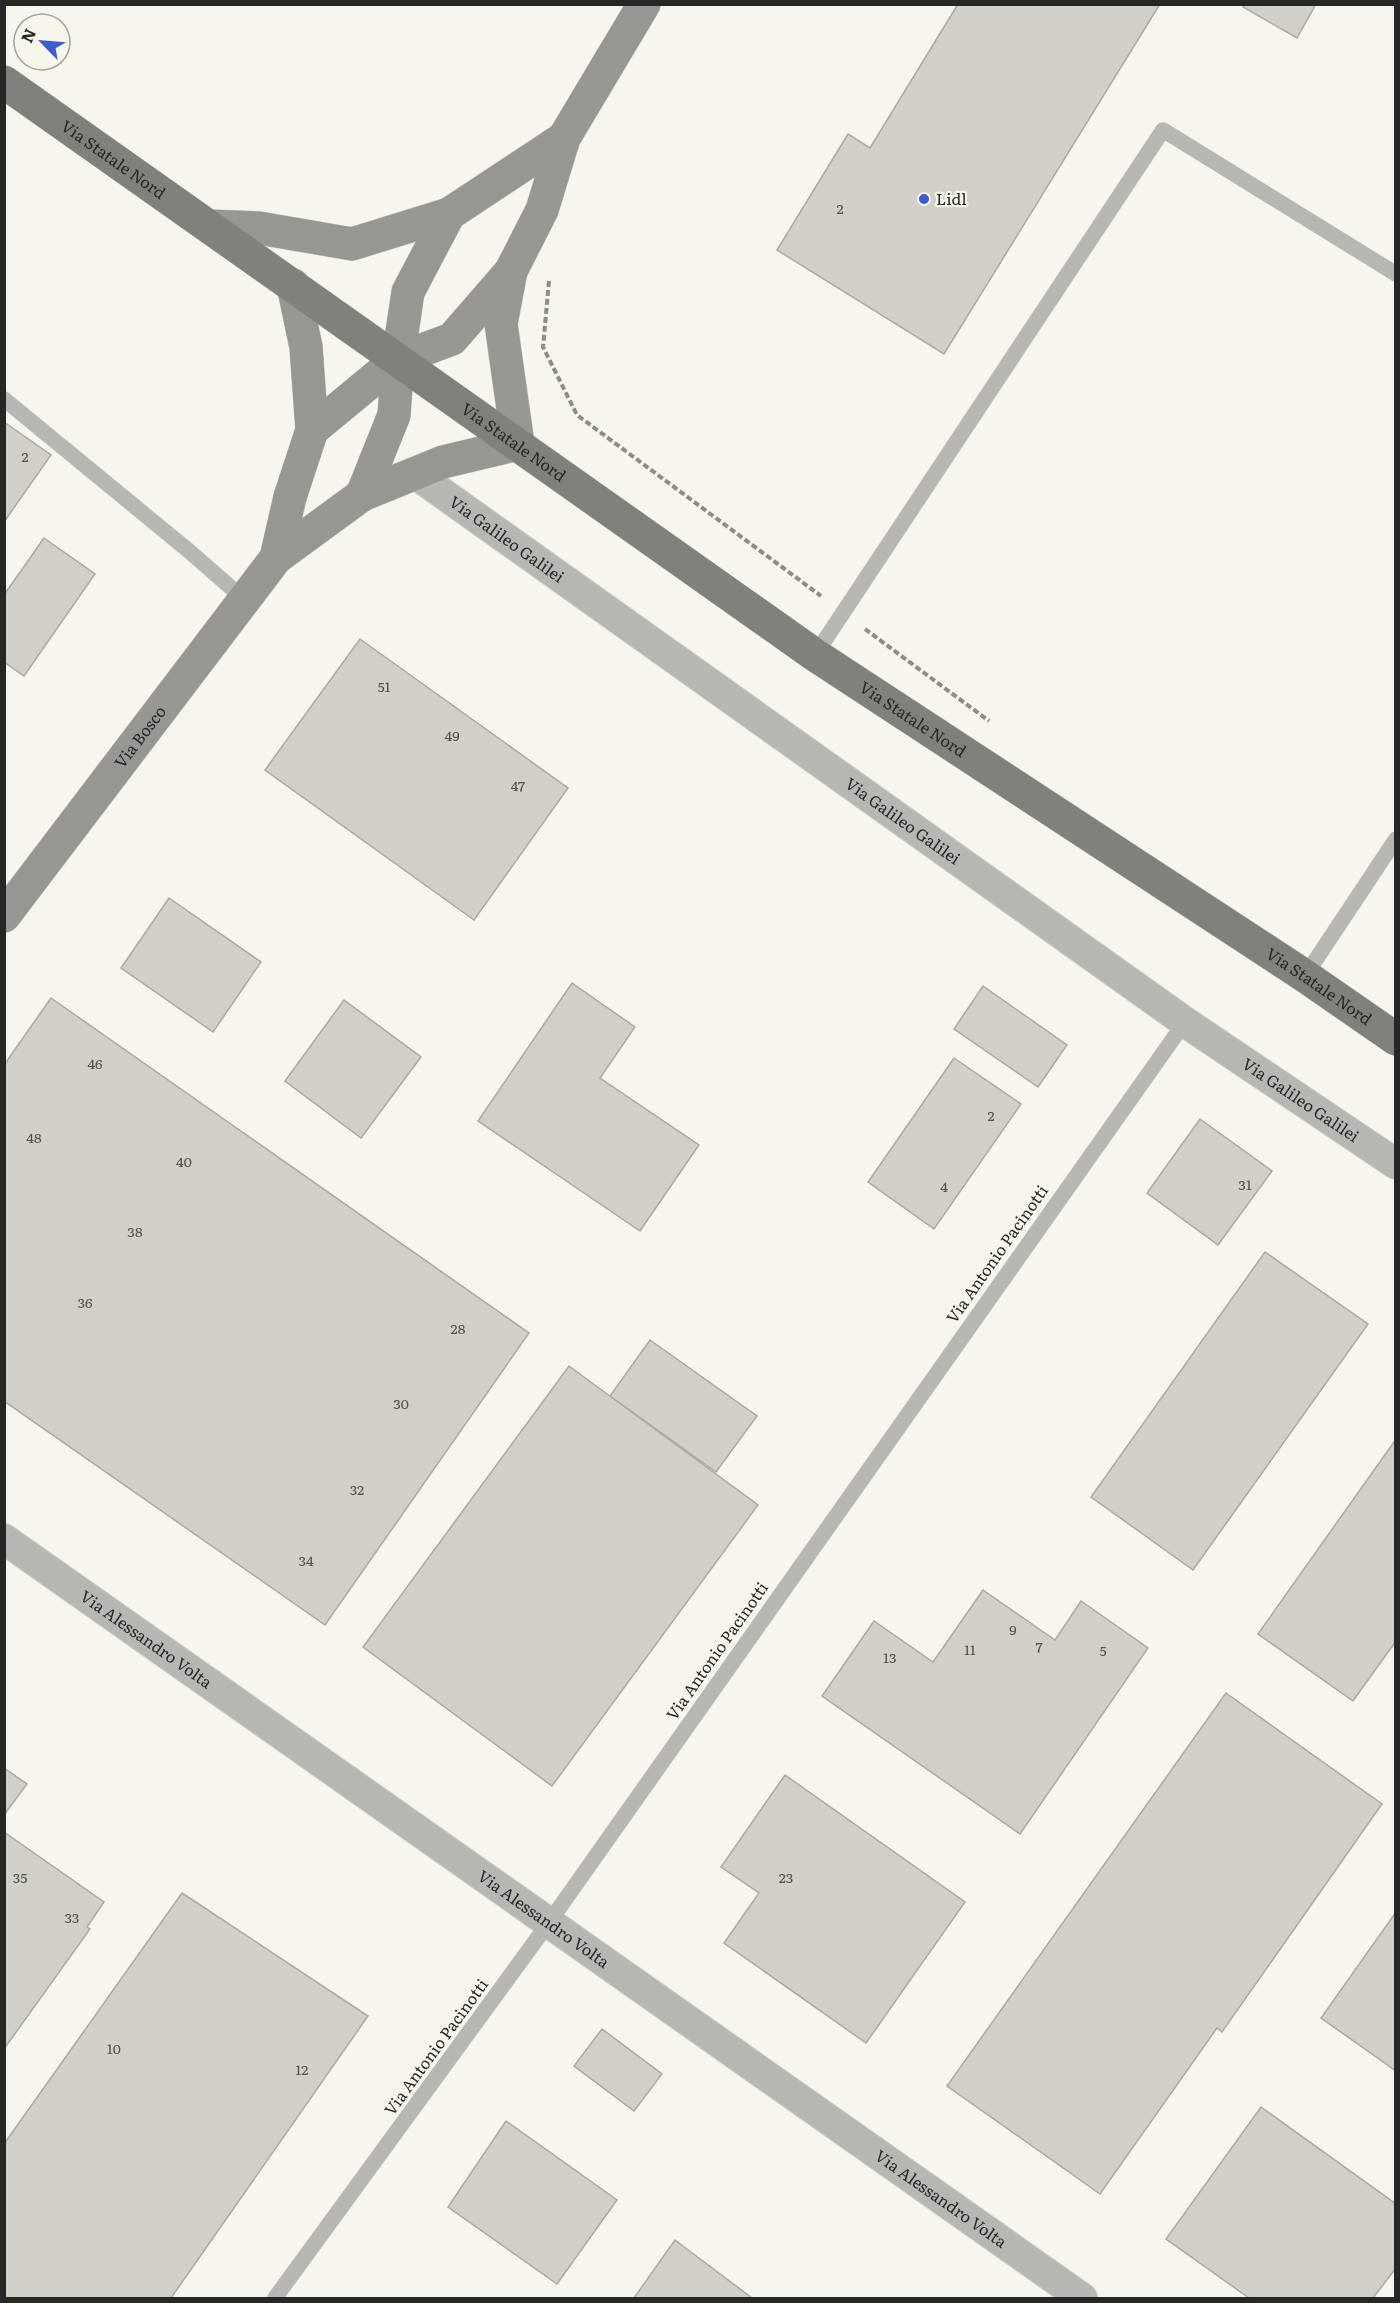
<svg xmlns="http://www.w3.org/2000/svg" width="1400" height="2303" viewBox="0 0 1400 2303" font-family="Literata,serif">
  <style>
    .building { fill: #d2cfc9; stroke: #aaa8a2; stroke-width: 1.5 }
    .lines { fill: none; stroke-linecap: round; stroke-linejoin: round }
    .lane-casing { stroke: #d3d0cb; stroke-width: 16 }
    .street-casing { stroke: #d3d0cb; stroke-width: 32 }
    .secondary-casing { stroke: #d3d0cb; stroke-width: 34 }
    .primary-casing { stroke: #d3d0cb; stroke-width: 34 }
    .path { stroke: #8e8c88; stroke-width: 4; stroke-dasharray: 6 3; stroke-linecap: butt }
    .lane { stroke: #b7b6b3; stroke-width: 15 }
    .street { stroke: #b7b6b3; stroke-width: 30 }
    .secondary { stroke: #989693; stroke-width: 33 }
    .primary { stroke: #82807c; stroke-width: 33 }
    .poi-dot { fill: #385ecf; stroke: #f8f5ef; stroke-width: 2 }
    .labels { text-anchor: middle; stroke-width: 4.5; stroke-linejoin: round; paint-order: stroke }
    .number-label { font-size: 14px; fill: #52514e }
    .street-label { font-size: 16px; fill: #282725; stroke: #f8f5ef }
    .poi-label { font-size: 16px; fill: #282725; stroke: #f8f5ef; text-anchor: start }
  </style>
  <rect width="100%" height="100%" fill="#f8f5ef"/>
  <!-- building -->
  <g class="building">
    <polygon points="958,4 1160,4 944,354 777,250 848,134 870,148"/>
    <polygon points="1244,4 1316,4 1297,38 1243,7"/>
    <polygon points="4,422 51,455 4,522"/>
    <polygon points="44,538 95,574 24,676 4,662 4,595"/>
    <polygon points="360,639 568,788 474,920 265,770"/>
    <polygon points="169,898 261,962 213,1032 121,968"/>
    <polygon points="572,983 635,1027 600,1078 699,1145 640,1231 478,1121"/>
    <polygon points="983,986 1067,1045 1038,1087 954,1029"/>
    <polygon points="51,998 529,1333 325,1625 4,1401 4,1065"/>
    <polygon points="344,1000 421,1057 361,1138 285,1081"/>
    <polygon points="954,1058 1021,1104 934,1229 868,1182"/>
    <polygon points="1200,1119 1272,1171 1218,1245 1147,1193"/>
    <polygon points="1265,1252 1368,1324 1193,1570 1091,1497"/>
    <polygon points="650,1340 757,1416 716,1472 610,1396"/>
    <polygon points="569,1366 758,1505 552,1786 363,1647"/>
    <polygon points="1396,1439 1396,1641 1353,1701 1258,1634"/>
    <polygon points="983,1590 1055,1640 1081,1601 1148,1648 1020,1834 822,1696 874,1621 933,1662"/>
    <polygon points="1226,1693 1382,1804 1222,2032 1217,2028 1100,2194 947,2086"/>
    <polygon points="4,1768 27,1784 4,1815"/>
    <polygon points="785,1775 965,1902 866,2043 724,1943 759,1893 721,1867"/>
    <polygon points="4,1832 104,1902 87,1927 90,1929 4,2049"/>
    <polygon points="182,1893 368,2016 171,2298 4,2298 4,2144"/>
    <polygon points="1396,1912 1396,2071 1321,2018"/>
    <polygon points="602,2029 662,2074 634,2111 574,2066"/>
    <polygon points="1261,2107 1396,2204 1396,2268 1373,2298 1249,2298 1166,2239"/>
    <polygon points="506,2121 617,2200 557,2284 448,2207"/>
    <polygon points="675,2240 752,2298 634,2298"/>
  </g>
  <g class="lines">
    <defs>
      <g id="lane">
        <polyline points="4,399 189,551 244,599"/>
        <polyline points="815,655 1163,130 1396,274"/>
        <polyline points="1305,976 1396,839"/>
        <polyline points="275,2298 550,1921 1185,1022"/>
      </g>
      <g id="street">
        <path id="s1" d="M414,473L1185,1022L1396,1164"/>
        <path id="s2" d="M4,1539L1082,2298"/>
      </g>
      <g id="secondary">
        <polyline points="209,226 259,228 352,244 449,214 564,138"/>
        <polyline points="312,430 398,359 452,339 511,271 542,210 564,138 644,4"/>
        <polyline points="362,495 394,415 398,359 408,292 449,214"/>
        <polyline points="276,558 290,497 312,430 306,347 293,285"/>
        <path id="s3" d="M4,916L276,558L362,495L443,462L518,444L501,324L511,271"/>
      </g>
      <g id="primary">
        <path id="s4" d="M4,82L815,655L1305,976L1396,1039"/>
      </g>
    </defs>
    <!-- lane casing -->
    <use href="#lane" class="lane-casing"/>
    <!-- street casing -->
    <use href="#street" class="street-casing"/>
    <!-- secondary casing -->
    <use href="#secondary" class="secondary-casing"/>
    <!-- primary casing -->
    <use href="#primary" class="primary-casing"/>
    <!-- path -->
    <g class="path">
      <polyline points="549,281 543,347 577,415 821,596"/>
      <polyline points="865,629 989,721"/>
    </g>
    <!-- lane -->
    <use href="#lane" class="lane"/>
    <!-- street -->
    <use href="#street" class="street"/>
    <!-- secondary -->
    <use href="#secondary" class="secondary"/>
    <!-- primary -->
    <use href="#primary" class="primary"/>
  </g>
  <!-- markers -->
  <circle class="poi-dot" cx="924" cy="199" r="6"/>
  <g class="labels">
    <!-- number labels -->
    <g class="number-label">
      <text x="840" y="214">2</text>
      <text x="25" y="462">2</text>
      <text x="384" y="692">51</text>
      <text x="452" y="741">49</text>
      <text x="518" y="791">47</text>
      <text x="95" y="1069">46</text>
      <text x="991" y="1121">2</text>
      <text x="34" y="1143">48</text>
      <text x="184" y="1167">40</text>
      <text x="1245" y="1190">31</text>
      <text x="944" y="1192">4</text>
      <text x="135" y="1237">38</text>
      <text x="85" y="1308">36</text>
      <text x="458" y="1334">28</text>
      <text x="401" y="1409">30</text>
      <text x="357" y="1495">32</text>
      <text x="306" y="1566">34</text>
      <text x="1013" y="1635">9</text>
      <text x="1039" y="1652">7</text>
      <text x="970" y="1655">11</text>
      <text x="1103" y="1656">5</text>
      <text x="890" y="1663">13</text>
      <text x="20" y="1883">35</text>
      <text x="786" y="1883">23</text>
      <text x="72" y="1923">33</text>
      <text x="114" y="2054">10</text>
      <text x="302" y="2075">12</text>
    </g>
    <!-- street labels -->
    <g class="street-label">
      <text dy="6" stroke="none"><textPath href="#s4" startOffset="134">Via Statale Nord</textPath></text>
      <text dy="6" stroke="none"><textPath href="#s4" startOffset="624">Via Statale Nord</textPath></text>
      <text dy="6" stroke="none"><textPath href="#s1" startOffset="114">Via Galileo Galilei</textPath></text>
      <text dy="6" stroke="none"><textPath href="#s4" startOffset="1110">Via Statale Nord</textPath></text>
      <text dy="6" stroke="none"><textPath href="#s3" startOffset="225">Via Bosco</textPath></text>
      <text dy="6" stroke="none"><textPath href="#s1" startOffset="600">Via Galileo Galilei</textPath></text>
      <text dy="6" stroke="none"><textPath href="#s4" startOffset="1596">Via Statale Nord</textPath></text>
      <text dy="6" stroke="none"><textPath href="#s1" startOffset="1086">Via Galileo Galilei</textPath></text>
      <text transform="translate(997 1254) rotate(-55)" y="6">Via Antonio Pacinotti</text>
      <text dy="6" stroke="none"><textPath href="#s2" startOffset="174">Via Alessandro Volta</textPath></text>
      <text transform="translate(717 1651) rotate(-55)" y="6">Via Antonio Pacinotti</text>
      <text dy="6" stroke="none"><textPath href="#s2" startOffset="660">Via Alessandro Volta</textPath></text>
      <text transform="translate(436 2047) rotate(-54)" y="6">Via Antonio Pacinotti</text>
      <text dy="6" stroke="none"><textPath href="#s2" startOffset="1146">Via Alessandro Volta</textPath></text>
    </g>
    <!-- poi labels -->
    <g class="poi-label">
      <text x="936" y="205">Lidl</text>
    </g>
  </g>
  <!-- border -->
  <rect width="1400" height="2303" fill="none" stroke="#282725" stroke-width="12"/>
  <!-- north arrow -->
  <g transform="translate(42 42) rotate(295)"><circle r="28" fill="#f8f5ef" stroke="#a5a39e" stroke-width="1.5"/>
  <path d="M0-4.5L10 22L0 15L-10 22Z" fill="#385ecf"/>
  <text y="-9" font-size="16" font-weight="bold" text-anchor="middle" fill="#282725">N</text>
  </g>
</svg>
